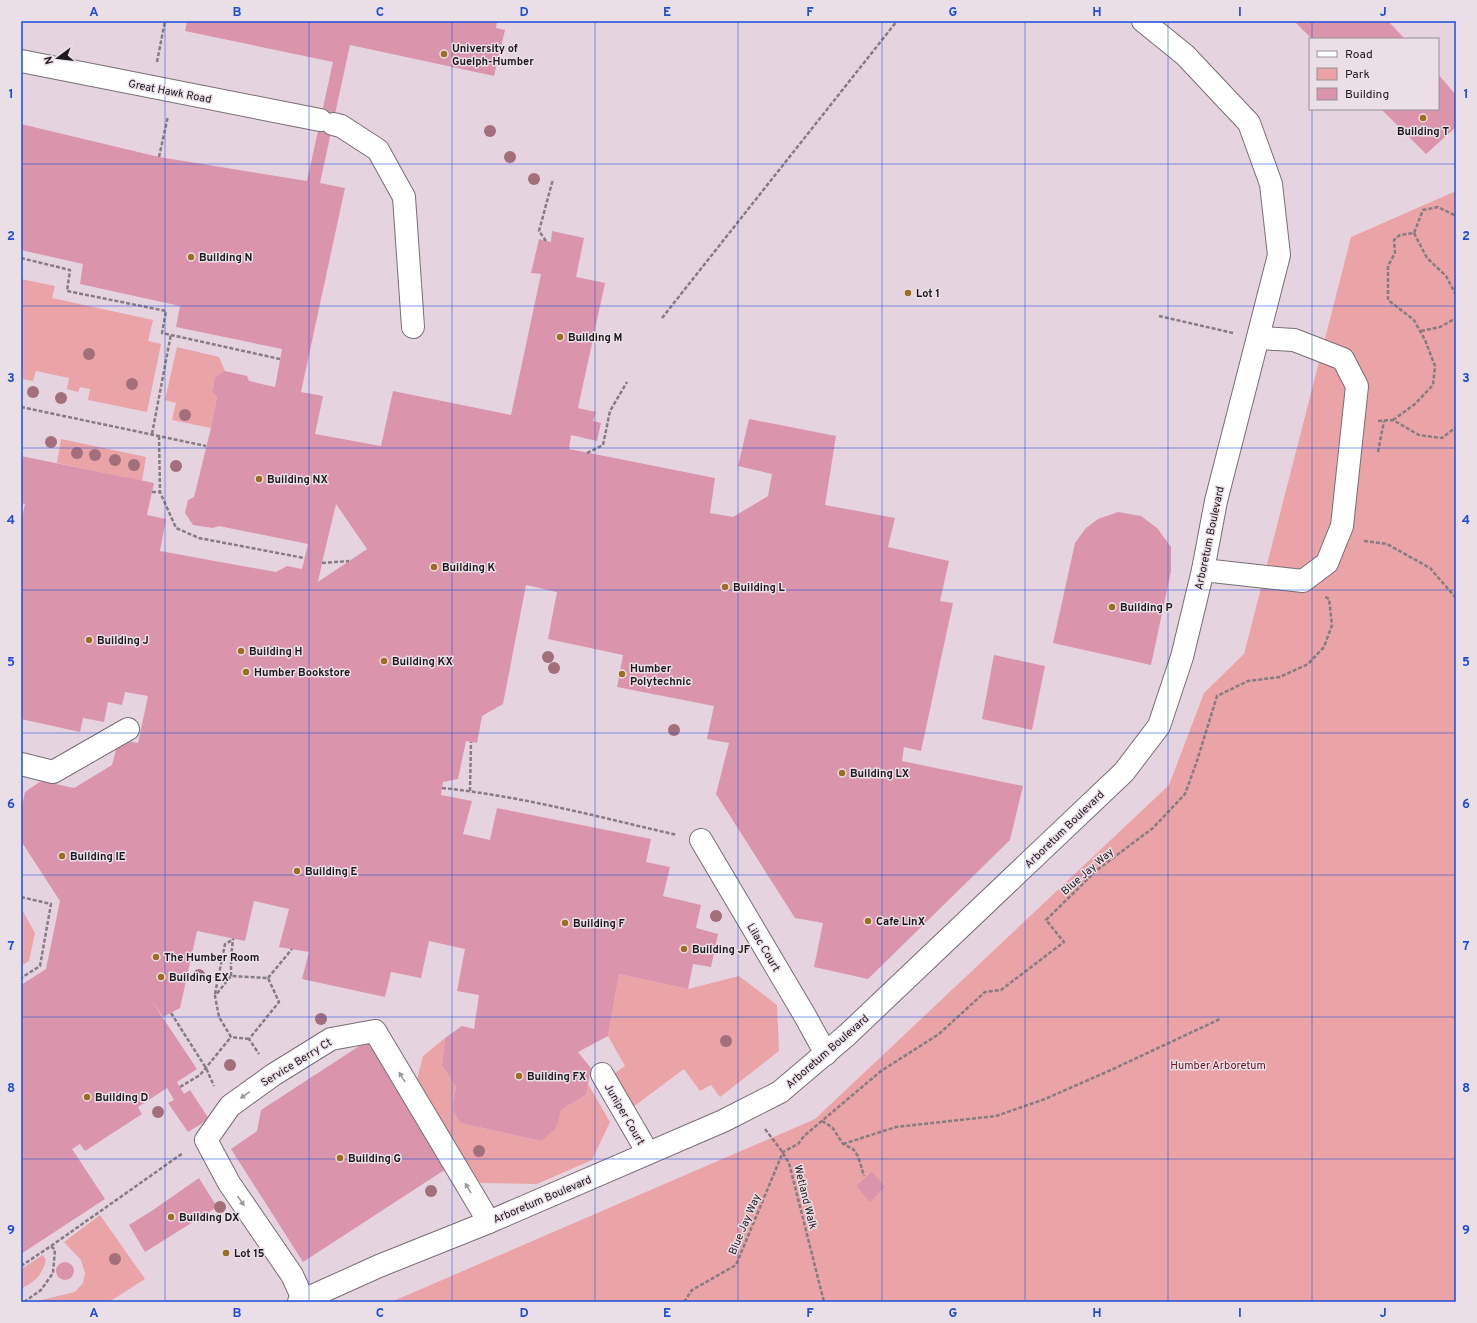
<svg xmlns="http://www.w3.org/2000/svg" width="1477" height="1323" viewBox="0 0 1477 1323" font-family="Overpass,sans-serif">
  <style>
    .built { fill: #e6d3e0; fill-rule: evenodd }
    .green { fill: #eaa3a6 }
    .building { fill: #da95ad; fill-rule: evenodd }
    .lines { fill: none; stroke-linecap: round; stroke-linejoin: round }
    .minor-casing { stroke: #786e75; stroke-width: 24 }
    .path { stroke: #857d82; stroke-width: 2.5; stroke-dasharray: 4 2; stroke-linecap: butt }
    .minor { stroke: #fff; stroke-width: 22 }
    .tree { fill: #a36f7b }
    .oneway { fill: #999899 }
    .grid { fill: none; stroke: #1d4ed8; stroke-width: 1; stroke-opacity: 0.55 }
    .poi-dot { fill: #9d6e20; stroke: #ebdfe7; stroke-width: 1.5 }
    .labels { text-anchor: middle; stroke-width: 3; stroke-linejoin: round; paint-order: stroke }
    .poi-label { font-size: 11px; font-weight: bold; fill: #1d191c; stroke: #ebdfe7; text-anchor: start }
    .street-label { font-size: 11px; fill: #1d191c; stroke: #ebdfe7 }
    .park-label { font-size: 11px; fill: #681322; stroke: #ebdfe7 }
    .neatline { fill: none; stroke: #1d4ed8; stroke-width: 1.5 }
    .grid-label { font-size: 13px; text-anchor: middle; font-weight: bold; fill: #1d4ed8 }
  </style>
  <rect width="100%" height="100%" fill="#ebdfe7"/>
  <!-- built -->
  <path class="built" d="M21,21H1456V191L1351,237L1244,655L1204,693L1169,785L815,1119L391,1302H21ZM1310,39H1438V109H1310Z"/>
  <!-- green -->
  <g class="green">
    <polygon points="1456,191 1456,1302 391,1302 815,1119 1169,785 1204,693 1244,654 1351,237"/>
    <polygon points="21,279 55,286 52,298 153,320 148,341 161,344 147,412 88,400 90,389 80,387 78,392 67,389 69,378 36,371 33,381 22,379 23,375 21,374"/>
    <polygon points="177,347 219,357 225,371 215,377 212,392 217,397 211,428 172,420 176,403 165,400"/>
    <polygon points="61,439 146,457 142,481 57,463"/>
    <polygon points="21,908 35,933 29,961 21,966"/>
    <polygon points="619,974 688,989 739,976 777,1005 779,1051 720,1097 711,1085 700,1091 684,1069 633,1107 612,1075 625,1066 608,1036"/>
    <polygon points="445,1038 442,1065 456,1087 452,1109 460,1123 541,1141 561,1110 586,1095 588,1084 610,1122 592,1160 537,1184 480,1183 416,1083 423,1056"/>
    <polygon points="100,1215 145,1279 109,1302 33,1302 75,1292 83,1283 85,1273 81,1260 64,1242"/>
    <path d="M43,1255L46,1260C42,1276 35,1281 21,1289V1269Z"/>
  </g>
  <!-- building -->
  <g class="building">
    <path d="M187,21H497L496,28L505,30L494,76L350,45L320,183L345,188L301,392L323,396L315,434L381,446L393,391L511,415L541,274L531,273L539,239L551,242L552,231L584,238L576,277L605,283L578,408L596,412L593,421L601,423L597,441L571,435L569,449L715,478L710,513L733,517L768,496L772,474L738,466L749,419L836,436L825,505L895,518L888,547L949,561L940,601L953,603L921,751L904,747L902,761L1023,786L1010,840L868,979L814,967L823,923L795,918L716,794L729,743L707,739L714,706L617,687L623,655L548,639L557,592L526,585L503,704L482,716L477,743L466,741L458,779L443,782L441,795L472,801L463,834L490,840L497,808L651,839L646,862L670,867L663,896L701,905L696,928L718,934L711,967L693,964L688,989L619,974L608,1036L578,1052L591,1068L586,1095L561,1110L556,1128L541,1141L460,1123L452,1109L456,1087L442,1065L445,1038L462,1026L474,1029L479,995L457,991L465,949L429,941L421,978L391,972L385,997L302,979L309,952L279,947L289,909L254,901L245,941L197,931L180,1008L163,1017L149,997L197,1069L177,1082L184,1094L190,1090L209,1119L188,1132L168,1103L174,1100L167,1088L138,1107L142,1114L85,1151L80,1144L72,1149L105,1199L21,1254V985L46,969L60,901L21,841V811L25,792L41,781L74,788L112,765L119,739L138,743L148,696L125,692L122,705L108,702L104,722L83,718L80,732L21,719V522L25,504L21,503V456L154,483L147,515L166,519L160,551L276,572L287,566L302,569L308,544L219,526L213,528L193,525L185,513L188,500L194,497L211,428L217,397L212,392L215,377L225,371L247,376L249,381L275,387L282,349L176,327L180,306L80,284L83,264L21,250V124L159,157L307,181L333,62L185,31ZM336,504L367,549L318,582L322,563Z"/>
    <polygon points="1296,21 1388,21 1405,39 1312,39 1295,22"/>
    <polygon points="1438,74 1456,95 1456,127 1426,154 1381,109 1438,109"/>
    <polygon points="1118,512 1141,516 1157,528 1171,547 1171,571 1151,665 1053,643 1075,543 1086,528 1098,519"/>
    <polygon points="994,655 1045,666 1032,730 982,719"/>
    <polygon points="367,1041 449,1167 303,1262 231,1149 257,1131 261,1110"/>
    <polygon points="872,1172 885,1187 870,1202 856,1186"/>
    <polygon points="199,1178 217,1207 145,1252 129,1225 153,1210"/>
    <circle cx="65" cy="1271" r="9"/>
  </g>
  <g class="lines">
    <defs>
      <g id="minor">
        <polyline points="21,61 320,120"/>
        <polyline points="333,124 341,126 378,150 404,197 413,327"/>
        <polyline points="1203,570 1303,581 1327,563 1342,526 1357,386 1343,359 1294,340 1259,338"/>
        <polyline points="21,764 53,772 128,729"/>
        <polyline points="701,840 804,1014 826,1054"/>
        <polyline points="602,1074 648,1153"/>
        <polyline points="303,1299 292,1275 229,1183 206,1140 230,1106 273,1075 331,1039 375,1031 489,1222"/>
        <polyline points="299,1302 379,1266 489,1222 723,1121 780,1092 847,1035 1124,772 1159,726 1182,657 1203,570 1216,501 1279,255 1271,184 1249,123 1185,55 1143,21"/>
      </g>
    </defs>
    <!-- minor casing -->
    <use href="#minor" class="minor-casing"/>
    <!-- path -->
    <g class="path">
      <polyline points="157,62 165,21"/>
      <polyline points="159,157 168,116"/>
      <polyline points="1414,233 1427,258 1446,276 1456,295"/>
      <polyline points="546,241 539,231 553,179"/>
      <polyline points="21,258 70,270 67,291 166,311 162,333 280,359"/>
      <polyline points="1159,316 1233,333"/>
      <polyline points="662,318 897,21"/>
      <polyline points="1421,331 1440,327 1456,318"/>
      <polyline points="21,407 206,446"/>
      <polyline points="1393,420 1415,404 1433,385 1435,366 1425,340 1414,320 1388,300 1388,266 1395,253 1394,240 1400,235 1414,233 1423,210 1438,207 1456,216"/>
      <polyline points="1378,421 1393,420 1419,435 1442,438 1456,427"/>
      <polyline points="152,434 171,334"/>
      <polyline points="159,436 160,492 176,528 199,538 304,558"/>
      <polyline points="1378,452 1384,421"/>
      <polyline points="587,453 603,445 610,411 627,382"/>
      <polyline points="152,492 160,492"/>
      <polyline points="1364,541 1387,544 1430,568 1456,598"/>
      <polyline points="322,563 349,561"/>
      <path d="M442,788C521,796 599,817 677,835"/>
      <polyline points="470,791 471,742"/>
      <polyline points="21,897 51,904 40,966 21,978"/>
      <polyline points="231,976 231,957 233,939"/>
      <polyline points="268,978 292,949"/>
      <polyline points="215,994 225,944 234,939"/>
      <polyline points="171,1013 206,1068 214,1086"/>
      <polyline points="249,1039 231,1037 219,1017 215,996 231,976 268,978 279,1002 249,1039 259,1054"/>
      <polyline points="180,1087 200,1075 231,1037"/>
      <polyline points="822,1121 832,1127 843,1144 853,1149 858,1156 864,1176"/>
      <polyline points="765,1129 781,1150 789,1163 824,1302"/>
      <polyline points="843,1144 896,1127 996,1116 1045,1099 1111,1070 1220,1019"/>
      <polyline points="21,1266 51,1246 183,1153"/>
      <polyline points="24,1302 41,1290 53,1273 55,1250 51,1246"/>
      <polyline points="684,1302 692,1290 736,1265 783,1152 798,1144 804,1136 881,1071 939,1034 985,992 1001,990 1064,942 1046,920 1097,870 1153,828 1185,794 1197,761 1217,696 1248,681 1280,677 1308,664 1324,647 1332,625 1329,599 1324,596"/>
    </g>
    <!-- minor -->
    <use href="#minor" class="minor"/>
  </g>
  <!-- trees -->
  <g class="tree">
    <circle cx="490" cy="131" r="6"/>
    <circle cx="510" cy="157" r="6"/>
    <circle cx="534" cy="179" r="6"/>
    <circle cx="89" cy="354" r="6"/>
    <circle cx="132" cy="384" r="6"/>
    <circle cx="33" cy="392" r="6"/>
    <circle cx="61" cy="398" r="6"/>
    <circle cx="185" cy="415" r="6"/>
    <circle cx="51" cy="442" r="6"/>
    <circle cx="77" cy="453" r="6"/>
    <circle cx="95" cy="455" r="6"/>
    <circle cx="115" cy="460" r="6"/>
    <circle cx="134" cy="465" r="6"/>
    <circle cx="176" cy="466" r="6"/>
    <circle cx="548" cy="657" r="6"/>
    <circle cx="554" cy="668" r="6"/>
    <circle cx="674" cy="730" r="6"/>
    <circle cx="716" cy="916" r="6"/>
    <circle cx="199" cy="975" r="6"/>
    <circle cx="321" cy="1019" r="6"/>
    <circle cx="726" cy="1041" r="6"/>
    <circle cx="230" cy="1065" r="6"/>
    <circle cx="158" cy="1112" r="6"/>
    <circle cx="479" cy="1151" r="6"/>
    <circle cx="431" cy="1191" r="6"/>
    <circle cx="220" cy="1207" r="6"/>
    <circle cx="115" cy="1259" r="6"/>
  </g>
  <!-- one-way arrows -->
  <defs><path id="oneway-solid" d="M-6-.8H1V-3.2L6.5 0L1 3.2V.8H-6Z"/></defs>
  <g class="oneway">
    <use href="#oneway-solid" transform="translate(402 1077) rotate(-121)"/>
    <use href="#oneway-solid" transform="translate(245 1095) rotate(145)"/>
    <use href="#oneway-solid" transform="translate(468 1188) rotate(-121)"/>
    <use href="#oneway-solid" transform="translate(241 1201) rotate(56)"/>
  </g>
  <!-- grid -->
  <path class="grid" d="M165,21V1302M309,21V1302M452,21V1302M595,21V1302M738,21V1302M882,21V1302M1025,21V1302M1168,21V1302M1312,21V39M1312,109V1302M21,164H1456M21,306H1456M21,448H1456M21,590H1456M21,733H1456M21,875H1456M21,1017H1456M21,1159H1456"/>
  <!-- markers -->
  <g class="poi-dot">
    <circle cx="444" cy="54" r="4"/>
    <circle cx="1423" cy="118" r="4"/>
    <circle cx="191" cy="257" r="4"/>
    <circle cx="908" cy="293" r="4"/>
    <circle cx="560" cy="337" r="4"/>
    <circle cx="259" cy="479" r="4"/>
    <circle cx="434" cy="567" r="4"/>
    <circle cx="725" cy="587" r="4"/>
    <circle cx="1112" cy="607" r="4"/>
    <circle cx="89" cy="640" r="4"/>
    <circle cx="241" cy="651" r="4"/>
    <circle cx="384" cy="661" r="4"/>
    <circle cx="246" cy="672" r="4"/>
    <circle cx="622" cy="674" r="4"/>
    <circle cx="842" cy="773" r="4"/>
    <circle cx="62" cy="856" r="4"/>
    <circle cx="297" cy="871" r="4"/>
    <circle cx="868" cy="921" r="4"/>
    <circle cx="565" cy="923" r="4"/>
    <circle cx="684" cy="949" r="4"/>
    <circle cx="156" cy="957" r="4"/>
    <circle cx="161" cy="977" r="4"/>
    <circle cx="519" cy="1076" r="4"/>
    <circle cx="87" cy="1097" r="4"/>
    <circle cx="340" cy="1158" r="4"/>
    <circle cx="171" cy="1217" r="4"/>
    <circle cx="226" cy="1253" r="4"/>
  </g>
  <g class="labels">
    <!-- poi labels -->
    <g class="poi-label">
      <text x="452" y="52">University of<tspan x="452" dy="13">Guelph-Humber</tspan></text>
      <text x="1423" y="135" text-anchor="middle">Building T</text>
      <text x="199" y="261">Building N</text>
      <text x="916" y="297">Lot 1</text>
      <text x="568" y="341">Building M</text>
      <text x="267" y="483">Building NX</text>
      <text x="442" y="571">Building K</text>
      <text x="733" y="591">Building L</text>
      <text x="1120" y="611">Building P</text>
      <text x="97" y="644">Building J</text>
      <text x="249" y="655">Building H</text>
      <text x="392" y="665">Building KX</text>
      <text x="630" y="672">Humber<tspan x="630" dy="13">Polytechnic</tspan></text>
      <text x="254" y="676">Humber Bookstore</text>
      <text x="850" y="777">Building LX</text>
      <text x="70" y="860">Building IE</text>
      <text x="305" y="875">Building E</text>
      <text x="876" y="925">Cafe LinX</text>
      <text x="573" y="927">Building F</text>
      <text x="692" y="953">Building JF</text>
      <text x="164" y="961">The Humber Room</text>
      <text x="169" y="981">Building EX</text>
      <text x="527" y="1080">Building FX</text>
      <text x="95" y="1101">Building D</text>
      <text x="348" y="1162">Building G</text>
      <text x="179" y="1221">Building DX</text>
      <text x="234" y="1257">Lot 15</text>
    </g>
    <!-- street labels -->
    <g class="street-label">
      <text transform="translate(170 91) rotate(11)" y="4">Great Hawk Road</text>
      <text transform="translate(1209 538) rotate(-78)" y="4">Arboretum Boulevard</text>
      <text transform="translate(1064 829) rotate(-44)" y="4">Arboretum Boulevard</text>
      <text transform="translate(1087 871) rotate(-41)" y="4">Blue Jay Way</text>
      <text transform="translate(764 947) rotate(59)" y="4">Lilac Court</text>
      <text transform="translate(827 1051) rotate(-41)" y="4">Arboretum Boulevard</text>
      <text transform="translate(296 1062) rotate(-32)" y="4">Service Berry Ct</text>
      <text transform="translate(625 1114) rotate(60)" y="4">Juniper Court</text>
      <text transform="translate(806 1197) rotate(76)" y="4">Wetland Walk</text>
      <text transform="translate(542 1199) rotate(-23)" y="4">Arboretum Boulevard</text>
      <text transform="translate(744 1224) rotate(-67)" y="4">Blue Jay Way</text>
    </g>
    <!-- park labels -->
    <g class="park-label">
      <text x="1218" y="1069">Humber Arboretum</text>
    </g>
  </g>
  <!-- border -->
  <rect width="1477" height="1323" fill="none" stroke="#ebdfe7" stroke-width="44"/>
  <!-- legend -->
  <rect x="1309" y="38" width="130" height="72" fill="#ebdfe7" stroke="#999096"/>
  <rect x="1317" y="51" width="20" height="6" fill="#ffffff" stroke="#999096"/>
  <text x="1345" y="58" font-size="12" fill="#1d191c">Road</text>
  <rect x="1317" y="68" width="20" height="12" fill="#eaa3a6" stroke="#999096"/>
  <text x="1345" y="78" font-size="12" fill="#1d191c">Park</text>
  <rect x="1317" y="88" width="20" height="12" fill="#da95ad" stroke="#999096"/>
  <text x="1345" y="98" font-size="12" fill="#1d191c">Building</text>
  <!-- north arrow -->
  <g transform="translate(58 58) rotate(255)" stroke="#ebdfe7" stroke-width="3" paint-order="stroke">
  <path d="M0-3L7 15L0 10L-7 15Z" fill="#1d191c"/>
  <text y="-6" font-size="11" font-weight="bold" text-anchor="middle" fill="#1d191c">N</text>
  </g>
  <rect x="22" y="22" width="1433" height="1279" class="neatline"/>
  <g class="grid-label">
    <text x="94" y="16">A</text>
    <text x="237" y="16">B</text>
    <text x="380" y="16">C</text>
    <text x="524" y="16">D</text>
    <text x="667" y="16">E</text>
    <text x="810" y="16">F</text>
    <text x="953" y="16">G</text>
    <text x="1097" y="16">H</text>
    <text x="1240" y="16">I</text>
    <text x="1383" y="16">J</text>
    <text x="11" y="98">1</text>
    <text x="1466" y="98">1</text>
    <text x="11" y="240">2</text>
    <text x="1466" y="240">2</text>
    <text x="11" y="382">3</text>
    <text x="1466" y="382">3</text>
    <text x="11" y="524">4</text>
    <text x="1466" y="524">4</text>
    <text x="11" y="666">5</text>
    <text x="1466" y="666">5</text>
    <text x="11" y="808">6</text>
    <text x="1466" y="808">6</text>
    <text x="11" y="950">7</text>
    <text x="1466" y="950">7</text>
    <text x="11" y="1092">8</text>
    <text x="1466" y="1092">8</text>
    <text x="11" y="1234">9</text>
    <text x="1466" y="1234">9</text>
    <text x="94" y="1317">A</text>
    <text x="237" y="1317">B</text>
    <text x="380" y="1317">C</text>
    <text x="524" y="1317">D</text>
    <text x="667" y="1317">E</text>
    <text x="810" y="1317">F</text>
    <text x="953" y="1317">G</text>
    <text x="1097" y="1317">H</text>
    <text x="1240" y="1317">I</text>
    <text x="1383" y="1317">J</text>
  </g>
</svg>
